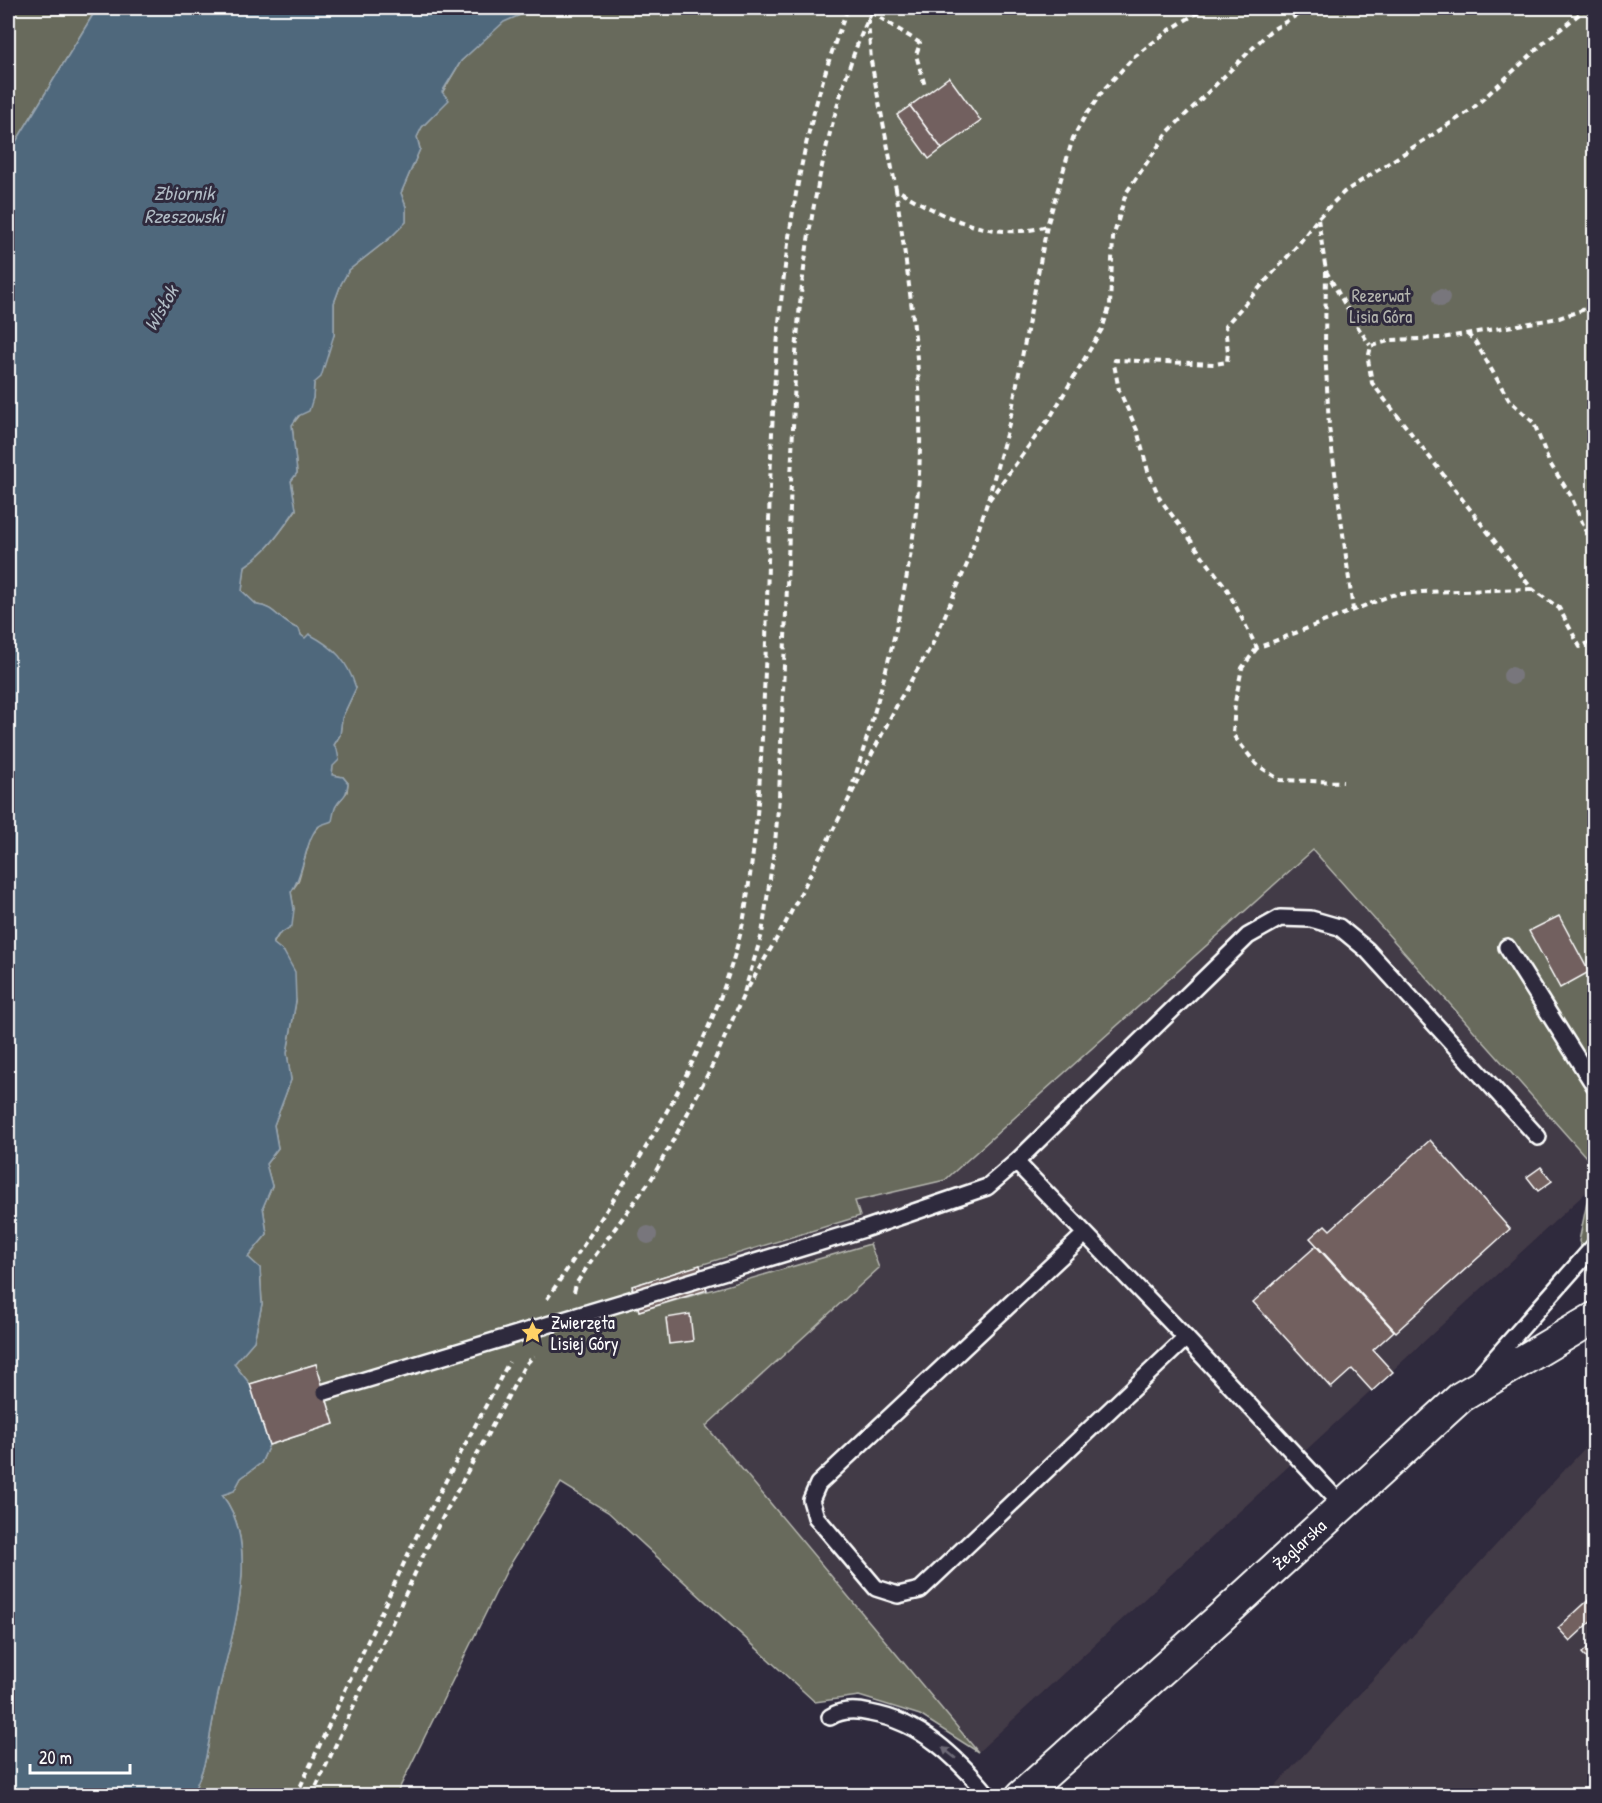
<svg xmlns="http://www.w3.org/2000/svg" width="1602" height="1803" viewBox="0 0 1602 1803" font-family="'Patrick Hand',sans-serif">
  <style>
    .built { fill: #433a47 }
    .green { fill: #686b5c; stroke: #b4b5ae; stroke-width: 1.5 }
    .water { fill: #50677b; stroke: #96a4b0; stroke-width: 1.5 }
    .building { fill: #72615f; stroke: #fff; stroke-width: 1.5 }
    .lines { fill: none; stroke-linecap: round; stroke-linejoin: round }
    .lane-casing { stroke: #fff; stroke-width: 20 }
    .street-casing { stroke: #fff; stroke-width: 34 }
    .path { stroke: #fff; stroke-width: 4; stroke-dasharray: 6 4.5; stroke-linecap: butt }
    .lane { stroke: #2f2a3d; stroke-width: 15 }
    .street { stroke: #2f2a3d; stroke-width: 30 }
    .lane-bridge-casing { stroke: #fff; stroke-width: 20; stroke-linecap: butt }
    .lane-bridge { stroke: #2f2a3d; stroke-width: 15 }
    .tree { fill: #78767b }
    .oneway { fill: #6d6a77 }
    .labels { text-anchor: middle; stroke-width: 6; stroke-linejoin: round; paint-order: stroke }
    .park-label { font-size: 18px; fill: #b4b5ae; stroke: #2f2a3d }
    .poi-label { font-size: 18px; fill: #fff; stroke: #2f2a3d; text-anchor: start }
    .street-label { font-size: 18px; fill: #fff; stroke: #2f2a3d }
    .water-label { font-size: 20px; font-style: italic; fill: #b0bbc4; stroke: #2f2a3d }
  </style>
  <rect width="100%" height="100%" fill="#2f2a3d"/>
  <filter id="ink" filterUnits="userSpaceOnUse"><feTurbulence type="fractalNoise" baseFrequency=".0167" numOctaves="2"/><feDisplacementMap in="SourceGraphic" scale="12" xChannelSelector="R" yChannelSelector="G"/><feConvolveMatrix kernelMatrix="1 2 1 2 8 2 1 2 1" color-interpolation-filters="sRGB"/></filter>
  <g filter="url(#ink)">
    <!-- built -->
    <g class="built">
      <polygon points="1314,849 1594,1166 1594,1185 978,1752 706,1426 878,1268 869,1244 707,1290 700,1265 860,1217 855,1201 945,1180"/>
      <polygon points="1594,1438 1594,1795 1267,1795"/>
    </g>
    <!-- green -->
    <g class="green">
      <polygon points="8,8 97,8 8,155"/>
      <path d="M531,8H1594V1166L1313,850L945,1180L855,1201L860,1216L632,1286L639,1311L870,1244L879,1268L706,1426L978,1752L920,1715L859,1696L815,1702L608,1512L561,1483L508,1568L396,1795L192,1796C197,1784 202,1773 205,1761C210,1739 213,1716 218,1694C231,1636 263,1547 222,1495L234,1491L241,1478L261,1463L269,1445L334,1424L316,1364L250,1384L234,1364L254,1341L262,1304L260,1268L248,1257L267,1234L263,1207L272,1186L266,1164L278,1148L274,1125L291,1080L287,1053L296,1001L284,952L273,944L294,909L291,892L298,882L311,836L347,792L348,783L343,777L332,775L334,745L340,735L342,718L356,688L301,635L299,629C282,624 274,606 257,605L242,591L245,566C267,552 281,531 296,510L291,481L297,473L292,425L313,398L314,383L334,335V303L341,284L349,270L391,237L406,222V207L401,193L420,149L417,137L422,127L448,100L442,93L461,61L504,21L527,12Z"/>
      <polygon points="1594,1169 1594,1287 1579,1241"/>
    </g>
    <!-- water -->
    <path class="water" d="M97,8H531L527,12L504,22L461,61L442,92L449,100L422,127L417,137L420,149L401,193L406,207V222L391,237L349,270L341,284L334,303V335L321,377L314,383L313,398L309,411L298,416L292,425L297,473L291,481L296,509C281,531 267,552 245,566L242,591L257,605C275,606 281,624 299,629L301,635L305,638L309,634C335,648 347,660 356,688L342,718L340,735L334,745L337,749L339,760L333,766L332,775L343,777L348,783C346,800 342,795 336,806C334,809 333,817 332,821C328,823 322,824 319,826C306,836 304,875 291,892L294,909L292,926L278,935L273,943L284,952L295,972L296,1001L287,1053L291,1080L274,1125L278,1148L266,1164L272,1186L263,1207L267,1234L248,1257L260,1268L262,1304L254,1341L234,1364L250,1384L269,1445L261,1463L241,1478L234,1491L222,1495C263,1548 231,1636 218,1694C213,1716 210,1739 205,1761C202,1773 197,1784 192,1795H8V155Z"/>
    <!-- building -->
    <g class="building">
      <polygon points="949,77 981,121 942,149 910,106"/>
      <polygon points="910,106 942,149 929,159 897,115"/>
      <polygon points="1559,916 1589,972 1560,988 1529,931"/>
      <polygon points="1430,1140 1510,1229 1396,1332 1310,1238 1325,1225 1330,1230"/>
      <polygon points="1541,1167 1552,1181 1538,1191 1527,1177"/>
      <polygon points="1316,1246 1394,1331 1373,1350 1393,1372 1372,1391 1352,1369 1331,1388 1253,1302"/>
      <polygon points="700,1265 707,1290 639,1311 632,1286"/>
      <polygon points="690,1314 693,1341 669,1344 666,1318"/>
      <polygon points="316,1364 334,1424 269,1445 250,1384"/>
      <polygon points="1594,1595 1594,1619 1570,1641 1558,1628"/>
      <polygon points="1594,1642 1594,1664 1593,1665 1582,1653"/>
    </g>
    <g class="lines">
      <defs>
        <g id="lane">
          <polyline points="1507,947 1594,1085"/>
          <polyline points="1016,1162 1186,1338 1343,1506"/>
          <polyline points="1085,1234 818,1484 811,1500 816,1517 876,1588 898,1595 920,1590 1186,1338"/>
          <polyline points="703,1278 864,1229 987,1187 1016,1162 1248,936 1280,918 1311,919 1339,927 1367,950 1538,1137"/>
          <polyline points="1481,1374 1594,1246"/>
          <path d="M830,1717C842,1709 857,1710 870,1713C921,1722 957,1757 989,1796"/>
        </g>
        <g id="street">
          <path id="s1" d="M1021,1796L1221,1617L1461,1397L1594,1318"/>
        </g>
      </defs>
      <!-- lane casing -->
      <use href="#lane" class="lane-casing"/>
      <!-- street casing -->
      <use href="#street" class="street-casing"/>
      <!-- path -->
      <g class="path">
        <polyline points="871,12 920,43 916,55 925,86"/>
        <path d="M868,19L871,61L896,189C940,216 994,243 1047,226"/>
        <polyline points="1318,219 1326,271 1357,326 1370,345"/>
        <polyline points="1326,271 1325,347 1329,427 1353,610"/>
        <polyline points="1594,306 1559,318 1442,338 1392,340 1371,346 1368,359 1372,383 1532,589 1559,608 1580,647 1594,640"/>
        <polyline points="1467,334 1475,341 1509,400 1534,423 1549,462 1571,496 1594,551"/>
        <polyline points="989,500 1051,416 1102,329 1110,305 1113,238 1126,193 1168,132 1270,31 1309,8"/>
        <polyline points="1532,589 1422,592 1392,595 1257,648 1227,589 1160,499 1148,471 1137,430 1119,390 1114,364 1115,360 1215,364 1227,362 1228,352 1225,326 1298,245 1318,218 1344,192 1471,110 1547,40 1587,8"/>
        <polyline points="1257,648 1242,668 1235,702 1233,735 1256,764 1280,780 1343,782"/>
        <path d="M850,793C885,681 918,566 920,447C922,360 907,274 896,189"/>
        <polyline points="748,988 785,924 899,701 933,643 968,562 987,503 1010,420 1047,226 1073,138 1085,116 1105,88 1133,58 1168,31 1205,8"/>
        <path d="M574,1292L576,1284L591,1261L652,1178L682,1124L712,1066L743,996L762,934L775,843L779,797L795,375C799,282 813,187 840,97C849,66 859,36 874,8"/>
        <path d="M547,1299C622,1188 707,1066 740,935C746,913 748,890 751,868C760,803 762,737 765,671C773,448 764,219 848,8"/>
        <polyline points="296,1796 417,1535 509,1362"/>
        <polyline points="312,1796 429,1543 525,1365 534,1356"/>
      </g>
      <!-- lane -->
      <use href="#lane" class="lane"/>
      <!-- street -->
      <use href="#street" class="street"/>
      <defs>
        <polyline id="lane-bridge" points="325,1392 703,1278"/>
      </defs>
      <!-- lane-bridge casing -->
      <use href="#lane-bridge" class="lane-bridge-casing"/>
      <!-- lane-bridge -->
      <use href="#lane-bridge" class="lane-bridge"/>
    </g>
    <!-- trees -->
    <g class="tree">
      <circle cx="1441" cy="298" r="9"/>
      <circle cx="1512" cy="676" r="9"/>
      <circle cx="648" cy="1235" r="9"/>
    </g>
    <!-- one-way arrows -->
    <defs><path id="oneway-solid" d="M-6-.8H1V-3.2L6.5 0L1 3.2V.8H-6Z" transform="scale(1.5)"/></defs>
    <use class="oneway" href="#oneway-solid" transform="translate(949 1753) rotate(-141)"/>
  </g>
  <!-- icons -->
  <defs>
    <symbol id="sight-bare" viewBox="-9 -9 18 18"><path d="M0-6L1.8-2.2L6-1.7L2.9 1.2L3.7 5.4L0 3.3L-3.7 5.4L-2.9 1.2L-6-1.7L-1.8-2.2Z" fill="#ffd166" stroke="#2f2a3d" stroke-width="2.5" paint-order="stroke"/></symbol>
  </defs>
  <g fill-rule="evenodd">
    <use href="#sight-bare" x="516" y="1316" width="33" height="33"/>
  </g>
  <g class="labels">
    <!-- park labels -->
    <g class="park-label">
      <text x="1381" y="302">Rezerwat<tspan x="1381" dy="21">Lisia Góra</tspan></text>
    </g>
    <!-- poi labels -->
    <g class="poi-label">
      <text x="551" y="1329">Zwierzęta<tspan x="551" dy="21">Lisiej Góry</tspan></text>
    </g>
    <!-- street labels -->
    <g class="street-label">
      <text dy="6" stroke="none"><textPath href="#s1" startOffset="375">Żeglarska</textPath></text>
    </g>
    <!-- water labels -->
    <g class="water-label">
      <text x="184" y="200">Zbiornik<tspan x="184" dy="23">Rzeszowski</tspan></text>
      <text transform="translate(161 308) rotate(-60)" y="7">Wisłok</text>
    </g>
  </g>
  <!-- margin -->
  <rect width="1602" height="1803" fill="none" stroke="#2f2a3d" stroke-width="30"/>
  <rect x="15" y="15" width="1572" height="1773" fill="none" stroke="#fff" stroke-width="2" filter="url(#ink)"/>
  <!-- scale -->
  <path d="M30 1764v9h100v-9" fill="none" stroke="#ffffff" stroke-width="3"/>
  <text x="39" y="1764" font-size="18" fill="#ffffff" stroke="#2f2a3d" stroke-width="4.5" paint-order="stroke">20 m</text>
</svg>
